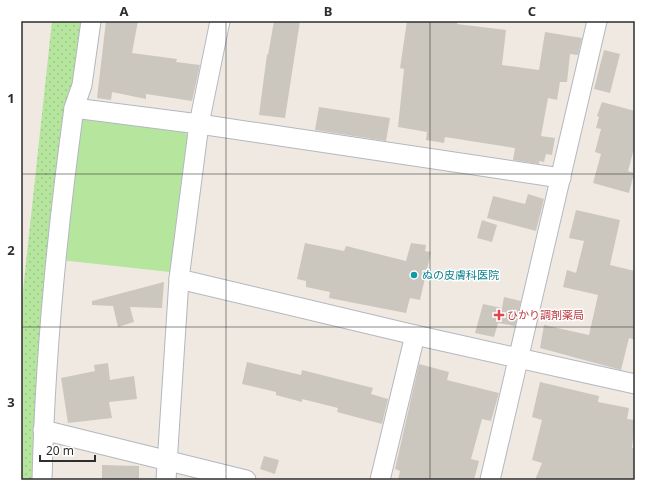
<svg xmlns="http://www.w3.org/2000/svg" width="656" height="501" viewBox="0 0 656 501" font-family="'Noto Sans','Noto Sans JP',sans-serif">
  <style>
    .grass { fill: url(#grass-dots) }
    .park { fill: #b6e59e }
    .building { fill: #cbc7bf }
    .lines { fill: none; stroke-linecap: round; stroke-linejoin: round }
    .minor-casing { stroke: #b4b7c1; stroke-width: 21 }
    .minor { stroke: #fff; stroke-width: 19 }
    .grid { fill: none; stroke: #2e2e2e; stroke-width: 1; stroke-opacity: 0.55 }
    .culture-dot { fill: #0f9aa8; stroke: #fff; stroke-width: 1.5 }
    .health-dot { fill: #e0444e; stroke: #fff; stroke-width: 1.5 }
    .labels { text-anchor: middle; stroke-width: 3; stroke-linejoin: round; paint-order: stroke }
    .culture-label { font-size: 11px; fill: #0d838f; stroke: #fff; text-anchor: start }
    .health-label { font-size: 11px; fill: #be3a42; stroke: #fff; text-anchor: start }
    .neatline { fill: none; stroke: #2e2e2e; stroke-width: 1.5 }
    .grid-label { font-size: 13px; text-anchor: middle; font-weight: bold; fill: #2e2e2e }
  </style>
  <defs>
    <pattern id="grass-dots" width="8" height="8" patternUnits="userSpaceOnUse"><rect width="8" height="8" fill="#b6e59e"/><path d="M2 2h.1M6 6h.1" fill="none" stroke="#9dc588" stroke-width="1.8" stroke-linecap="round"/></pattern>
  </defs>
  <rect width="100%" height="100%" fill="#efe9e1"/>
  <!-- grass -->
  <polygon class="grass" points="52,21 84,21 37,480 21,480 21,309"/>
  <!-- park -->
  <polygon class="park" points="88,117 183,130 192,140 170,272 60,260 77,124"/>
  <!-- building -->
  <g class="building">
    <polygon points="106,21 138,21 132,53 177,59 176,62 200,65 192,101 146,94 146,99 112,92 111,100 97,98"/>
    <polygon points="274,21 300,21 285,118 259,115 267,54 268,55"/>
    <polygon points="407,21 458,21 457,24 506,30 502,65 539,70 545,32 582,38 578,55 570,54 567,82 560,82 557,100 548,98 541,136 555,138 552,155 546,154 544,162 539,161 539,164 513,160 515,148 445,137 444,143 426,140 427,132 398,127 404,69 400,68"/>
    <polygon points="604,50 620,54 610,93 594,89"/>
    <polygon points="602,102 635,111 635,145 628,171 634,173 629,193 593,183 601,154 595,152 601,129 596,128 599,117 597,116"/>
    <polygon points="319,107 390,118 386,141 315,130"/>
    <polygon points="528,194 544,199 536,231 487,218 493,196 525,204"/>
    <polygon points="576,210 620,220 610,265 635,271 635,340 629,338 621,370 540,348 544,325 589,335 598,295 563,287 567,270 576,273 584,241 569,238"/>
    <polygon points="482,220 497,225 492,242 477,238"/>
    <polygon points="305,243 344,251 346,246 406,261 411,243 426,245 425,251 431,252 420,300 410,298 406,313 329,298 330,292 306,287 306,281 297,279"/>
    <polygon points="164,282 162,308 130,307 134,322 118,327 113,306 92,305 92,301"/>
    <polygon points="504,297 521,301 515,326 498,323 494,337 475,333 483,304 502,308"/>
    <polygon points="247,362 301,375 302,370 373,388 371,394 388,399 382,424 337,412 338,408 302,399 302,402 276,395 276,392 242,384"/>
    <polygon points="108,363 110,380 134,376 137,399 109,402 112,418 68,423 61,378 95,371 94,365"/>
    <polygon points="419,364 449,372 447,380 499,393 491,421 482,419 471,459 479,461 474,480 398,480 400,471 395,469"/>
    <polygon points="540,382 599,396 598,402 629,408 627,419 635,420 632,448 635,449 635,480 535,480 542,463 532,460 542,420 532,417"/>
    <polygon points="264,456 279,460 275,474 260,469"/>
    <polygon points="102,465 139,466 139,480 102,480"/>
  </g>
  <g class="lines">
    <defs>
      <g id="minor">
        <polyline points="74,108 199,124 561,178"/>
        <polyline points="179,279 415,335 635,384"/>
        <polyline points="43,430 246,480"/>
        <path d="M42,480C45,355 57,231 74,108L82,85L91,21"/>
        <polyline points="166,480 179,279 199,124 220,21"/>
        <polyline points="380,480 415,335"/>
        <polyline points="490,480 597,21"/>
      </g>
    </defs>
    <!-- minor casing -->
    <use href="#minor" class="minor-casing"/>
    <!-- minor -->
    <use href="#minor" class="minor"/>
  </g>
  <!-- grid -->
  <path class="grid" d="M226,21V480M430,21V480M21,174H635M21,327H635"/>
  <!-- markers -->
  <circle class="culture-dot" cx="414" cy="275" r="4"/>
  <path class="health-dot" d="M497 309h4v4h4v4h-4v4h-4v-4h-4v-4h4z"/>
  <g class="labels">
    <!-- culture labels -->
    <g class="culture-label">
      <text x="422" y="279">ぬの皮膚科医院</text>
    </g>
    <!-- health labels -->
    <g class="health-label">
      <text x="507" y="319">ひかり調剤薬局</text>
    </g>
  </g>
  <!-- border -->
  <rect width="656" height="501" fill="none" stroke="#ffffff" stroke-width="44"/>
  <!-- scale -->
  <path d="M40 455v6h55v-6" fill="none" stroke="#2e2e2e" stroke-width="2"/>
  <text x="46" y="455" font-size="12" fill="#2e2e2e" stroke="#ffffff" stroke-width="3" paint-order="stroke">20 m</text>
  <rect x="22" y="22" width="612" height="457" class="neatline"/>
  <g class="grid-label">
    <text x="124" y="16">A</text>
    <text x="328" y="16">B</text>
    <text x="532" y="16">C</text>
    <text x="11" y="103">1</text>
    <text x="11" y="255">2</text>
    <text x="11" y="407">3</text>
  </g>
</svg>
